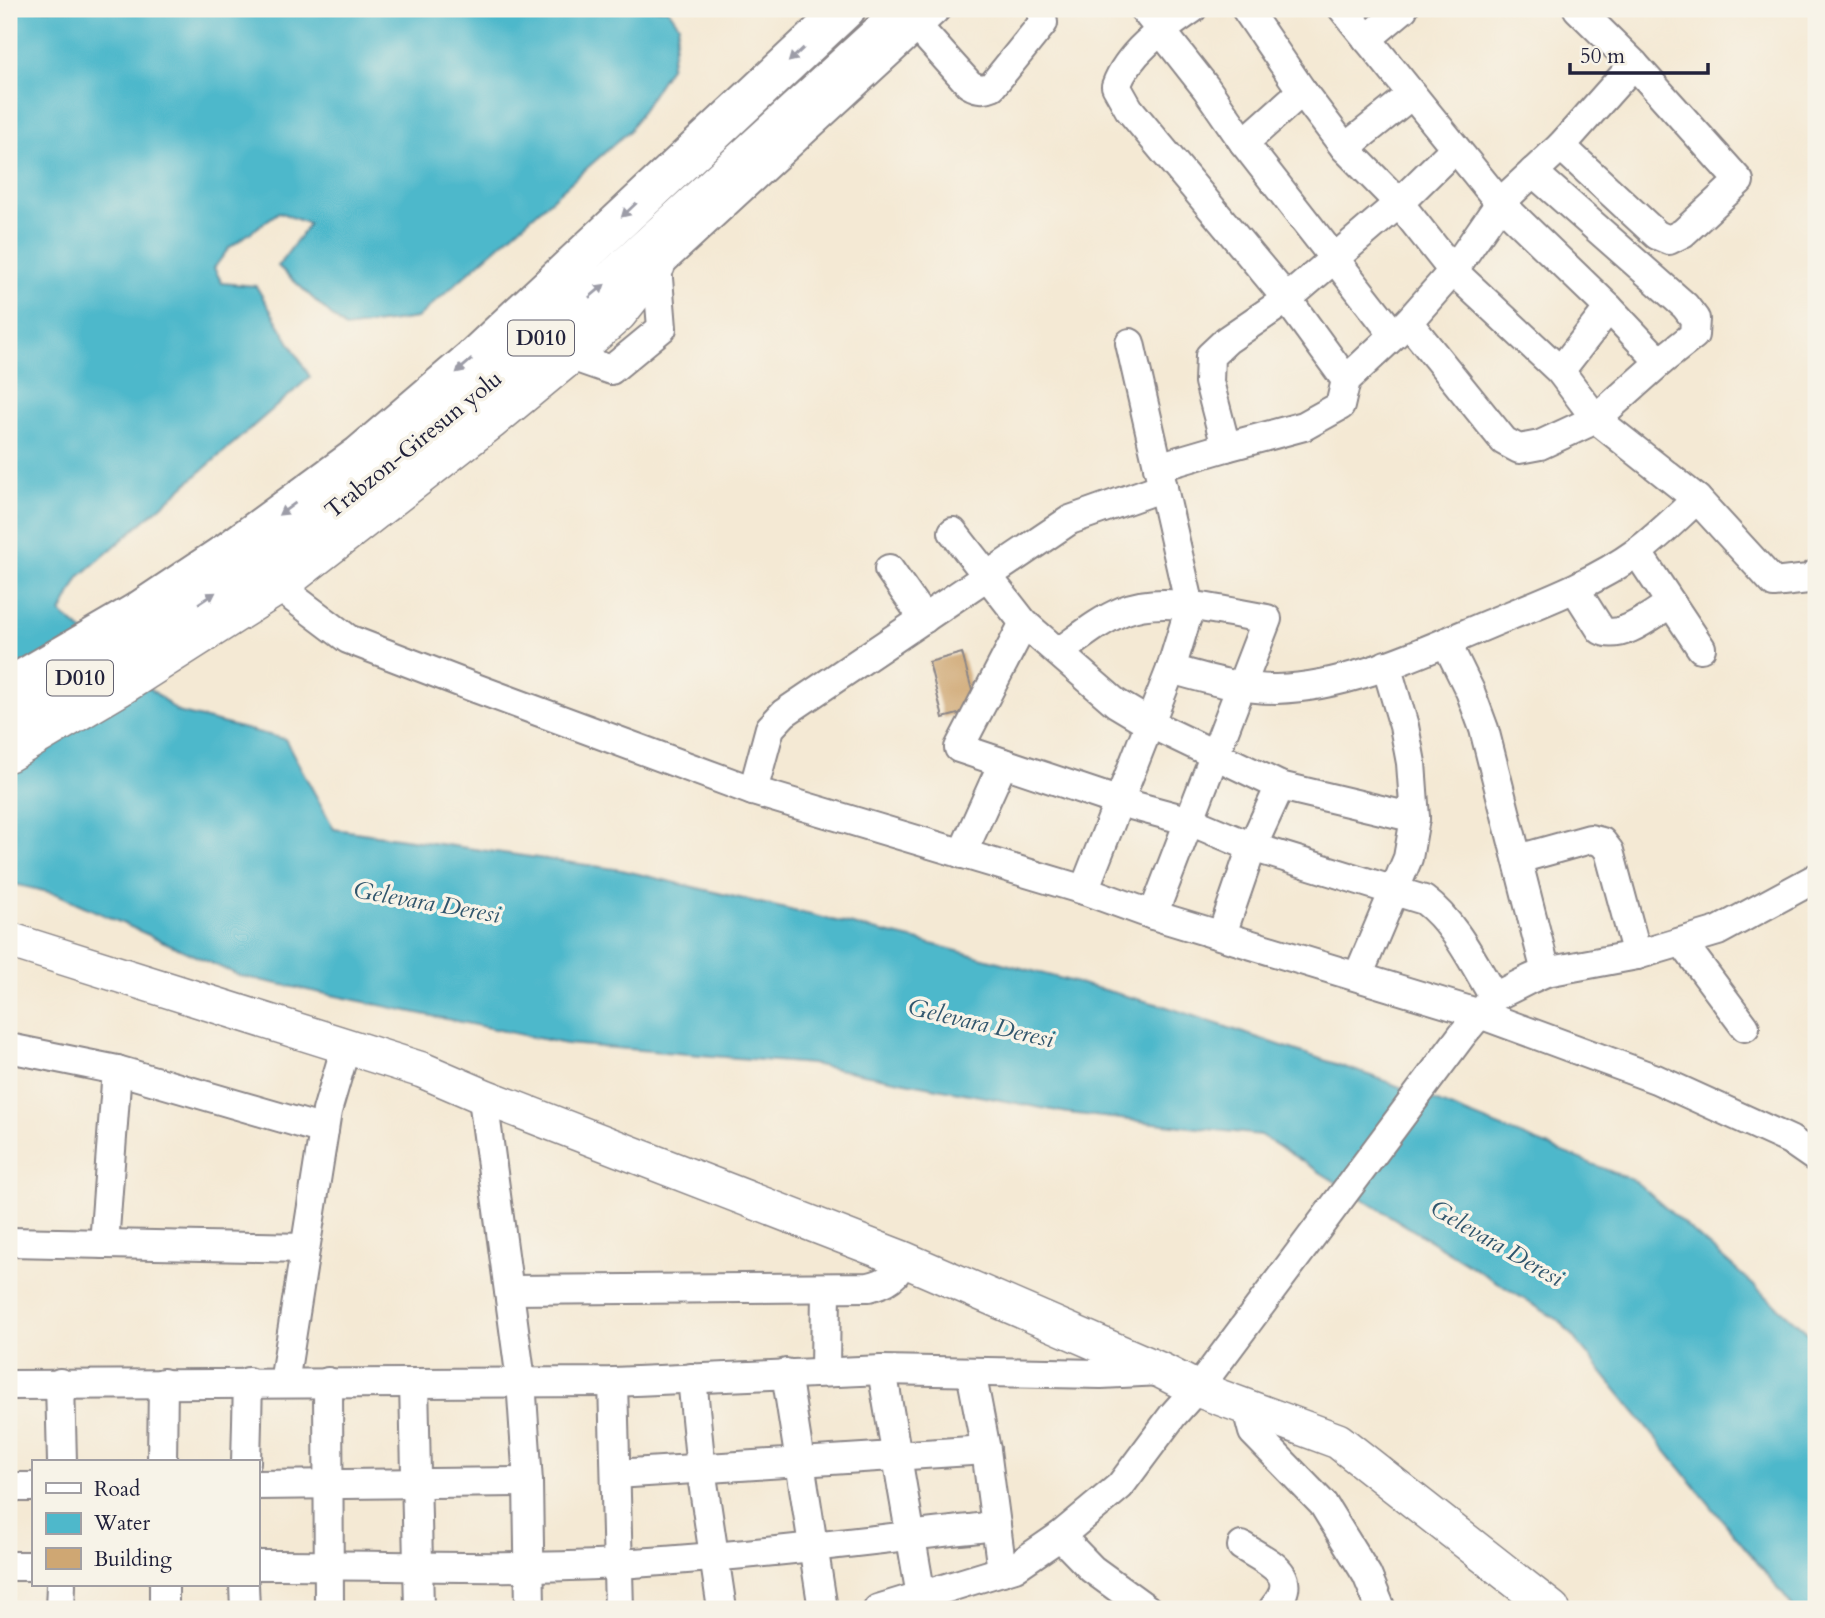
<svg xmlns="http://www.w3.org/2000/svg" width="1825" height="1618" viewBox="0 0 1825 1618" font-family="Cardo,serif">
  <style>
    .water { fill: #4eb8cb; stroke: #386d83; stroke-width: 2 }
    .building { fill: #cfa773 }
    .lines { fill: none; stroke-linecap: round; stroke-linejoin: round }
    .minor-casing { stroke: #8b8688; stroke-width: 32 }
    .major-casing { stroke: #8b8688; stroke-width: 38 }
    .highway-casing { stroke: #8b8688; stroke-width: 42 }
    .minor { stroke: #fff; stroke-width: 28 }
    .major { stroke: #fff; stroke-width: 35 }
    .highway { stroke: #fff; stroke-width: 38 }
    .oneway { fill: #9c9ca7 }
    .labels { text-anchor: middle; stroke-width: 7; stroke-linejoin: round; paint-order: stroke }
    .shield { fill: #f7f3e8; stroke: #62616f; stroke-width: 2 }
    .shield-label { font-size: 21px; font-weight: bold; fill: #22223b }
    .street-label { font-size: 23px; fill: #22223b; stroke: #f7f3e8 }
    .water-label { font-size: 24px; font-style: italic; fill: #31566d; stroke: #f7f3e8 }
  </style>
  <rect width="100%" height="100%" fill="#f7f3e8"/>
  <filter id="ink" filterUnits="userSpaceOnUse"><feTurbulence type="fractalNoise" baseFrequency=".0143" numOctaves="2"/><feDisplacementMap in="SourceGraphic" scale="14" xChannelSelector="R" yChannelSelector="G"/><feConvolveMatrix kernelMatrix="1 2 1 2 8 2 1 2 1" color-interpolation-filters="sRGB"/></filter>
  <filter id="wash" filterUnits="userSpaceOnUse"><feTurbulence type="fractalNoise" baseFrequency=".00686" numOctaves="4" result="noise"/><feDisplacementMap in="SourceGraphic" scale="28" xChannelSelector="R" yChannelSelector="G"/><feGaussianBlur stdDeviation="1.57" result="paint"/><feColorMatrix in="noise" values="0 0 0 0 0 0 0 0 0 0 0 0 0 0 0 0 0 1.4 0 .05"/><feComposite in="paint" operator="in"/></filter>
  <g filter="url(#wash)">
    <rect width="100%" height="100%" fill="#f4e9d4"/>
    <!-- water -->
    <polygon class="water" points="9,9 668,9 679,25 670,67 629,131 417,318 345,328 278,266 309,224 279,212 229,248 214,268 222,283 256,286 310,377 79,577 61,613 178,712 285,739 334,829 622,870 920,941 1164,1006 1380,1079 1635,1181 1816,1340 1816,1609 1795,1609 1561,1322 1260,1135 1068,1113 811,1064 566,1044 240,976 57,894 9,883"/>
    <g id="blocks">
      <!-- building -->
      <polygon class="building" points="962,653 977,709 943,718 929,662"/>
    </g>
  </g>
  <g filter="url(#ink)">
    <use href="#blocks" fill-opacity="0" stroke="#8b8688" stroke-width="2"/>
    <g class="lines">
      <defs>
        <g id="minor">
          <polyline points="1144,9 1206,88 1244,143 1394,335"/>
          <path d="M1192,9C1163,29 1129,51 1116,86L1129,109L1287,299L1346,380"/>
          <polyline points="1246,9 1302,91 1345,148 1399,203 1453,271 1560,371 1596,419 1697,499 1774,583 1808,579 1816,574"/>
          <polyline points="1343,9 1500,203 1609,308 1660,362 1596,419 1540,445 1519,449 1504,441 1408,322"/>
          <path d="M917,26L969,84C977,89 983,90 992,86L1043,23L1041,9"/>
          <polyline points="1367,39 1403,9"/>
          <polyline points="1244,143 1302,91"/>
          <polyline points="1561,146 1657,235 1669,240 1683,233 1739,181 1634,64 1578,9"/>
          <polyline points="1345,148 1411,95"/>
          <polyline points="1455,148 1399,203 1287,299 1227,340 1210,356 1209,382 1226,447 1304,426 1340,406 1346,380 1408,322 1453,271 1500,203 1561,146 1634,64"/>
          <polyline points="1533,172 1685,306 1695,319 1694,335 1660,362"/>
          <polyline points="571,356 611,370 662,328 657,266 936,9"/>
          <polyline points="1560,371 1609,308"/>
          <polyline points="1158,467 1226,447"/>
          <polyline points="953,532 1024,623 1116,703 1151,724 1280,786 1415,818"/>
          <polyline points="1637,552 1701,648"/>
          <polyline points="889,569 924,619"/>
          <polyline points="279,587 348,639 470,686 753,791 1084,890 1153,915 1480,1014 1656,1079 1790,1140 1816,1158"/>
          <path d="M1575,589L1601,630C1621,641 1653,614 1671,603"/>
          <path d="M1024,623L959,748L1120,802L1190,821L1252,847L1424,900C1455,923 1474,964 1494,997"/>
          <polyline points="1446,642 1470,691 1484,729 1546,972"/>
          <path d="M1059,652C1079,638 1099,621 1123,611C1162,594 1225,612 1267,619L1153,915"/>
          <path d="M1171,669C1206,679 1239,689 1276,689C1350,687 1422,652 1489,624C1540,603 1593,584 1637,552C1659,536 1678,516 1697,499"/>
          <polyline points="753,791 770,728 784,713 1070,520 1163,487"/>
          <polyline points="962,854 1003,763"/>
          <polyline points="1518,859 1590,839 1602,842 1609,851 1637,955"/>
          <polyline points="1084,890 1171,669 1190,607 1130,343"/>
          <polyline points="1222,934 1252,847 1280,786"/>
          <polyline points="1682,942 1745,1027"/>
          <polyline points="1358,976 1408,858 1415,818 1411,763 1404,726 1386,665"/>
          <polyline points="9,1048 117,1070 324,1130"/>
          <polyline points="485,1097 484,1106 521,1381 528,1482 530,1609"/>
          <polyline points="9,1242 305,1248"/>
          <polyline points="104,1244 117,1070"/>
          <path d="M509,1290L869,1287C886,1283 898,1276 903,1259"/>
          <polyline points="882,1370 921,1596"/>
          <polyline points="825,1372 826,1288"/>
          <polyline points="971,1372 986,1450 1002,1571"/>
          <polyline points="786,1373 823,1609"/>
          <polyline points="692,1378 701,1469 722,1609"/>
          <polyline points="328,1382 329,1609"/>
          <polyline points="613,1382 619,1609"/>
          <polyline points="60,1383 62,1462"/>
          <polyline points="284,1383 327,1111 346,1046"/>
          <polyline points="414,1383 419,1609"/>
          <polyline points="9,1385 613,1382 882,1370 1101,1374 1161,1371"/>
          <polyline points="1249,1408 1249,1417 1253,1432 1323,1504 1367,1575 1381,1609"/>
          <polyline points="162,1462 163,1383"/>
          <polyline points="246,1462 248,1382"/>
          <polyline points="616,1474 986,1450"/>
          <polyline points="257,1485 528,1482"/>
          <polyline points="9,1487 33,1487"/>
          <polyline points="1060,1536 1092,1569 1147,1609"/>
          <path d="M1242,1546C1270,1564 1302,1574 1273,1609"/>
          <path d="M257,1565C377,1564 497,1571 617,1564C744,1557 870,1540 996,1526"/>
          <polyline points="9,1566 33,1566"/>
          <polyline points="164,1585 164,1609"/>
          <polyline points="244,1585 245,1609"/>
          <polyline points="60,1609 61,1585"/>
          <polyline points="878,1609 1015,1567 1060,1536 1120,1486 1173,1415 1206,1378 1462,1035 1494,997 1530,979 1546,972 1637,955 1718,931 1816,878"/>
        </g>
        <g id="major">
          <polyline points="9,754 119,689 279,587 491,422 571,356 619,314 657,266 654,240"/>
          <polyline points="9,940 422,1070 485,1097 903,1259 1162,1371 1197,1389 1338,1441 1552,1609"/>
        </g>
        <g id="highway">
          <polyline points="9,687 136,613 229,551 360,455 470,361 846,9"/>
          <polyline points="9,719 150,636 241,576 348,500 616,276 907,9"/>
        </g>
      </defs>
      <!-- minor casing -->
      <use href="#minor" class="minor-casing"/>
      <!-- major casing -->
      <use href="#major" class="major-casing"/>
      <!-- highway casing -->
      <use href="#highway" class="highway-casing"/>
      <!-- minor -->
      <use href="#minor" class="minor"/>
      <!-- major -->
      <use href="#major" class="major"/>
      <!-- highway -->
      <use href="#highway" class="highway"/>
    </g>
    <!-- one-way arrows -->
    <defs><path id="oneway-solid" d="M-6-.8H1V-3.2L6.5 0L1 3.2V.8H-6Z" transform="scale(1.75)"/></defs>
    <g class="oneway">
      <use href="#oneway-solid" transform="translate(796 55) rotate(137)"/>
      <use href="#oneway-solid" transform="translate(629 210) rotate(137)"/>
      <use href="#oneway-solid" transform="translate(597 291) rotate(-40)"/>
      <use href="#oneway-solid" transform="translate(464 366) rotate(139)"/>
      <use href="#oneway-solid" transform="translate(287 509) rotate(144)"/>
      <use href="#oneway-solid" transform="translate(207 598) rotate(-33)"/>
    </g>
  </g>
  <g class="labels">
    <!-- shield labels -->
    <g class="shield">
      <rect x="508" y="320.5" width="66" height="35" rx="5"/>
      <rect x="47" y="660.5" width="66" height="35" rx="5"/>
    </g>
    <g class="shield-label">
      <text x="541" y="345">D010</text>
      <text x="80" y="685">D010</text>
    </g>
    <!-- street labels -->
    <g class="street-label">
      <text transform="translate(413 444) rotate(-39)" y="8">Trabzon-Giresun yolu</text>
    </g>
    <!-- water labels -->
    <g class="water-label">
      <text transform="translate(427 902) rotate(10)" y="8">Gelevara Deresi</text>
      <text transform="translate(981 1023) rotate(13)" y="8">Gelevara Deresi</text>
      <text transform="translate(1497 1243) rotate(30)" y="8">Gelevara Deresi</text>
    </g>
  </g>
  <!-- margin -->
  <rect width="1825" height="1618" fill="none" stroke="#f7f3e8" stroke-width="35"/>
  <!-- legend -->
  <rect x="32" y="1460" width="228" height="126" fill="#f7f3e8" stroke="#a29fa3" stroke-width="2"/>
  <rect x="46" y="1483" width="35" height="10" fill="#ffffff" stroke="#a29fa3" stroke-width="2"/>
  <text x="94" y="1496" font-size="21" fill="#22223b">Road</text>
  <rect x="46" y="1513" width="35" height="21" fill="#4eb8cb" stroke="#a29fa3" stroke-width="2"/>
  <text x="94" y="1530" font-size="21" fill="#22223b">Water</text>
  <rect x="46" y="1548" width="35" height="21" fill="#cfa773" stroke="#a29fa3" stroke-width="2"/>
  <text x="94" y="1566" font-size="21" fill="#22223b">Building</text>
  <!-- scale -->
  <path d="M1570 63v10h138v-10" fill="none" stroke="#22223b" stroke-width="3.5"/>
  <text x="1580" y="63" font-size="21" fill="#22223b" stroke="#f7f3e8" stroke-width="5" paint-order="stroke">50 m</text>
</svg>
